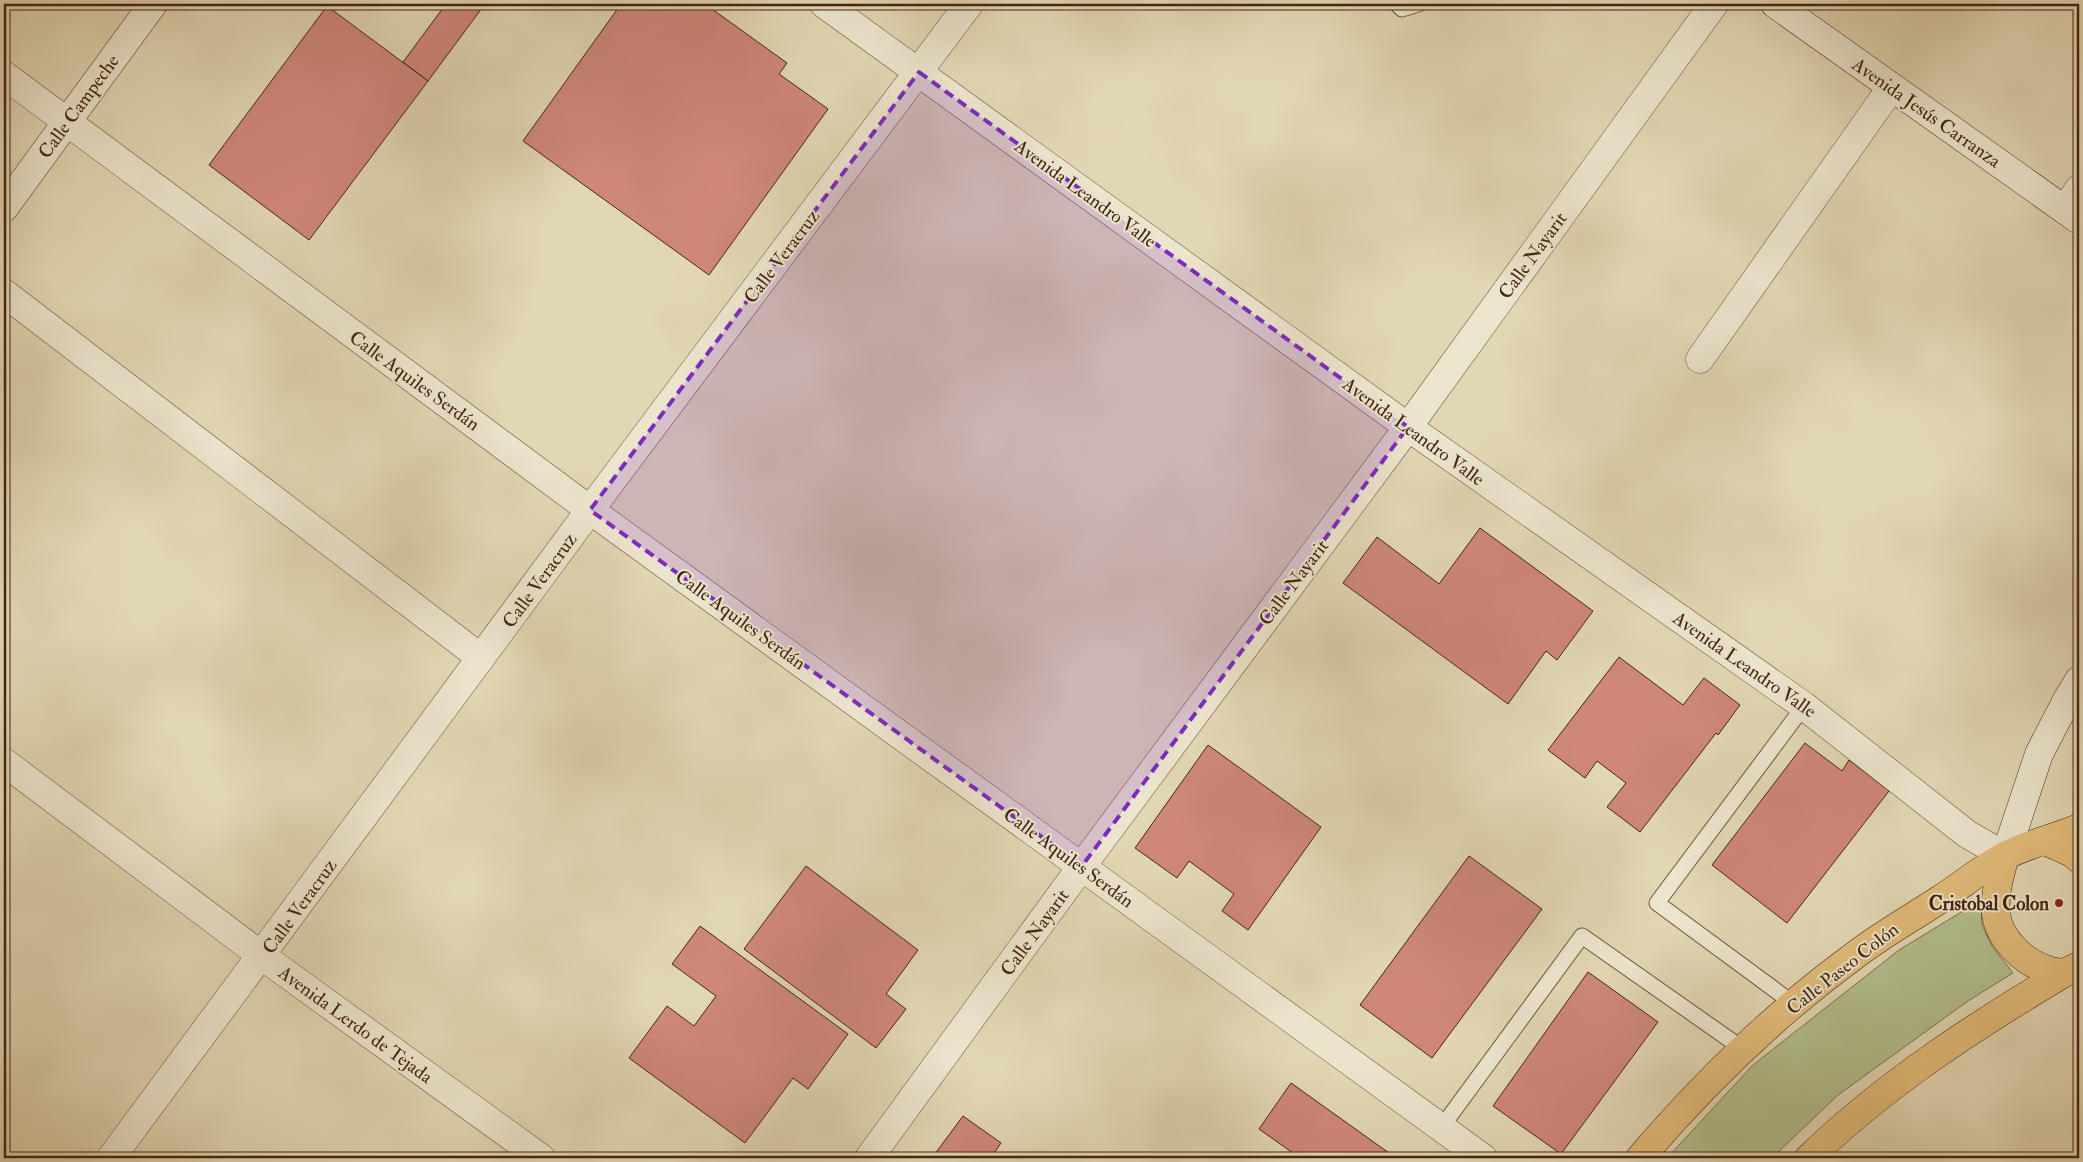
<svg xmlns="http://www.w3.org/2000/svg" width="2083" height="1162" viewBox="0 0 2083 1162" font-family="'IM FELL Double Pica',serif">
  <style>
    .green { fill: #b3be8e; stroke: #7c724f }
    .building { fill: #cf877c; stroke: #452510 }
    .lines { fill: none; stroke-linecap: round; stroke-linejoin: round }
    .service-casing { stroke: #6c5239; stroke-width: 17 }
    .minor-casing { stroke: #6c5239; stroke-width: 29 }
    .tertiary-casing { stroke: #6c5239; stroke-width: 29 }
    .secondary-casing { stroke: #452510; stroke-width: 29 }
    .primary-casing { stroke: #452510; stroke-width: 29 }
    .service { stroke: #ece5ce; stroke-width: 15 }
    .minor { stroke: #ece5ce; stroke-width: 28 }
    .tertiary { stroke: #ece5ce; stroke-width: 28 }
    .secondary { stroke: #ece5ce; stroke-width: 28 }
    .primary { stroke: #e1bc7a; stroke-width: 28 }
    .marked { fill: #7b2cbf; fill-opacity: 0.2; stroke: #7b2cbf; stroke-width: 4; stroke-dasharray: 10 6; stroke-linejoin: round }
    .poi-dot { fill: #8f2418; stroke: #ece5ce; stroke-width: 2 }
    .labels { text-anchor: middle; stroke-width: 4; stroke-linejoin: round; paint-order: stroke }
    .street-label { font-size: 19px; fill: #452510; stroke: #ece5ce }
    .poi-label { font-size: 19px; font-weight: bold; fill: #452510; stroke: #ece5ce; text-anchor: end }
  </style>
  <rect width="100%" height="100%" fill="#e2d7b4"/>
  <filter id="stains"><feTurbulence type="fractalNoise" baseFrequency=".004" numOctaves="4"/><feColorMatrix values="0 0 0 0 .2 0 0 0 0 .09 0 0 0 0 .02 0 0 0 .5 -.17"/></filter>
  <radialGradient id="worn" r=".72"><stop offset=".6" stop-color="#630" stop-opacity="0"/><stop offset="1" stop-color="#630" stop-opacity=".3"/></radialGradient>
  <!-- green -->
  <polygon class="green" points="1981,900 1982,925 1992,946 2013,973 1968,1001 1838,1095 1772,1158 1667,1158 1753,1065 1899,950"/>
  <!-- building -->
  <g class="building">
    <polygon points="446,4 485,4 428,81 403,62"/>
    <polygon points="621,4 705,4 787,63 779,74 828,109 709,275 523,141"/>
    <polygon points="327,6 428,81 309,240 209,165"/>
    <polygon points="1480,528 1593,611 1557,660 1546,651 1508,704 1343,583 1377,537 1439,584"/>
    <polygon points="1619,657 1683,705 1704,678 1740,705 1718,735 1716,733 1640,832 1607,807 1626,783 1597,761 1585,778 1548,750"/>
    <polygon points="1805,743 1842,771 1849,760 1889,791 1787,923 1712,865"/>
    <polygon points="1208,745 1321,827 1248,930 1222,911 1234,894 1189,861 1177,878 1135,848"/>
    <polygon points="1469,856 1542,909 1432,1058 1360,1005"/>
    <polygon points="806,866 918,950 886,994 906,1009 876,1048 744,949"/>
    <polygon points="700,926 848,1034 808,1089 793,1078 745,1143 629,1058 667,1006 694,1026 716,996 672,964"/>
    <polygon points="1588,972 1658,1022 1561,1154 1493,1106"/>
    <polygon points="1291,1083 1396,1158 1300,1158 1259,1129"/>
    <polygon points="963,1116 1001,1143 991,1158 932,1158"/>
  </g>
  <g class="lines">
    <defs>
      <g id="service">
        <polyline points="1397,4 1402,9 1418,4"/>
        <polyline points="1794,1004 1657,903 1804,706"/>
        <polyline points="1441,1128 1582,936 1743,1049"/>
      </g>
      <g id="minor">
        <polyline points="4,75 590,510 1483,1158"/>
        <polyline points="2065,209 2079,189"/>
        <polyline points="4,293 481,658"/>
        <polyline points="1700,359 1891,88"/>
        <polyline points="4,762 262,956 541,1158"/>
        <polyline points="111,1158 590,510 969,4"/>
        <polyline points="869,1158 1082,866 1408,427 1714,4"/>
      </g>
      <polyline id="tertiary" points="824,4 1408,427 1804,706 1967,834 2005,856"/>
      <g id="secondary">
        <polyline points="1775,4 2079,220"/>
        <polyline points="4,208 153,4"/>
        <polyline points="2005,856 2039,754 2068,698 2079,680"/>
      </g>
      <g id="primary">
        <polyline points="2045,841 2072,853 2079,859"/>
        <path d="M2005,856C2000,875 1994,894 1996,914C1999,938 2022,961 2045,969C2051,972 2058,972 2064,973"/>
        <path d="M1640,1158C1704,1083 1775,1014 1854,956C1881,935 1910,919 1939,900C1961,886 1982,868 2005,856C2028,844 2055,838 2079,828"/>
        <path d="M1809,1158C1885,1084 1974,1027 2064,973L2079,966"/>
      </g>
    </defs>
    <!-- service casing -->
    <use href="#service" class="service-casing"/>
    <!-- minor casing -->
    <use href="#minor" class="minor-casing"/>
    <!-- tertiary casing -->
    <use href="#tertiary" class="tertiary-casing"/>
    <!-- secondary casing -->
    <use href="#secondary" class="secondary-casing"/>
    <!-- primary casing -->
    <use href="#primary" class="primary-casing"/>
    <!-- service -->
    <use href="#service" class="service"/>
    <!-- minor -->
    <use href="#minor" class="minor"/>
    <!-- tertiary -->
    <use href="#tertiary" class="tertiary"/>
    <!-- secondary -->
    <use href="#secondary" class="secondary"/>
    <!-- primary -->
    <use href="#primary" class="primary"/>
  </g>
  <!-- marked area -->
  <path class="marked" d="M919,72L1408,427L1082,866L590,510Z"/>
  <!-- markers -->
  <circle class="poi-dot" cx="2059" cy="903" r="5"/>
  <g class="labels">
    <!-- street labels -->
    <g class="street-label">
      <text transform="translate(78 106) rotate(-54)" y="7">Calle Campeche</text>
      <text transform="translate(1927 112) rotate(35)" y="7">Avenida Jesús Carranza</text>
      <text transform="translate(1086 193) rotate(36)" y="7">Avenida Leandro Valle</text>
      <text transform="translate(1532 255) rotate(-54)" y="7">Calle Nayarit</text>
      <text transform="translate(781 256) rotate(-53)" y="7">Calle Veracruz</text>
      <text transform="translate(415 380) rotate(36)" y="7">Calle Aquiles Serdán</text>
      <text transform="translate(1414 431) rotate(36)" y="7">Avenida Leandro Valle</text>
      <text transform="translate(539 580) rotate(-54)" y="7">Calle Veracruz</text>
      <text transform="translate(1293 582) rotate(-53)" y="7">Calle Nayarit</text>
      <text transform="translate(741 619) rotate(36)" y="7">Calle Aquiles Serdán</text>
      <text transform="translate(1745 664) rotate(35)" y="7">Avenida Leandro Valle</text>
      <text transform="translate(1069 857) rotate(36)" y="7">Calle Aquiles Serdán</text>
      <text transform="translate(299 906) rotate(-54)" y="7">Calle Veracruz</text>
      <text transform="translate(1034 932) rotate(-54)" y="7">Calle Nayarit</text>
      <text transform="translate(1842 968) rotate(-38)" y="7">Calle Paseo Colón</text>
      <text transform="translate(356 1024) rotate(36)" y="7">Avenida Lerdo de Tejada</text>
    </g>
    <!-- poi labels -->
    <g class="poi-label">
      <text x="2049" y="910">Cristobal Colon</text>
    </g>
  </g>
  <!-- margin -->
  <rect width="2083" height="1162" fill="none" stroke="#e2d7b4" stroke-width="20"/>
  <rect x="5" y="5" width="2073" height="1152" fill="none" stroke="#452510" stroke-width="2.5"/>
  <rect x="10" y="10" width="2063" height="1142" fill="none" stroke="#452510"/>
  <rect width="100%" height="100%" filter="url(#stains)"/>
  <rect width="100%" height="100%" fill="url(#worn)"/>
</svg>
